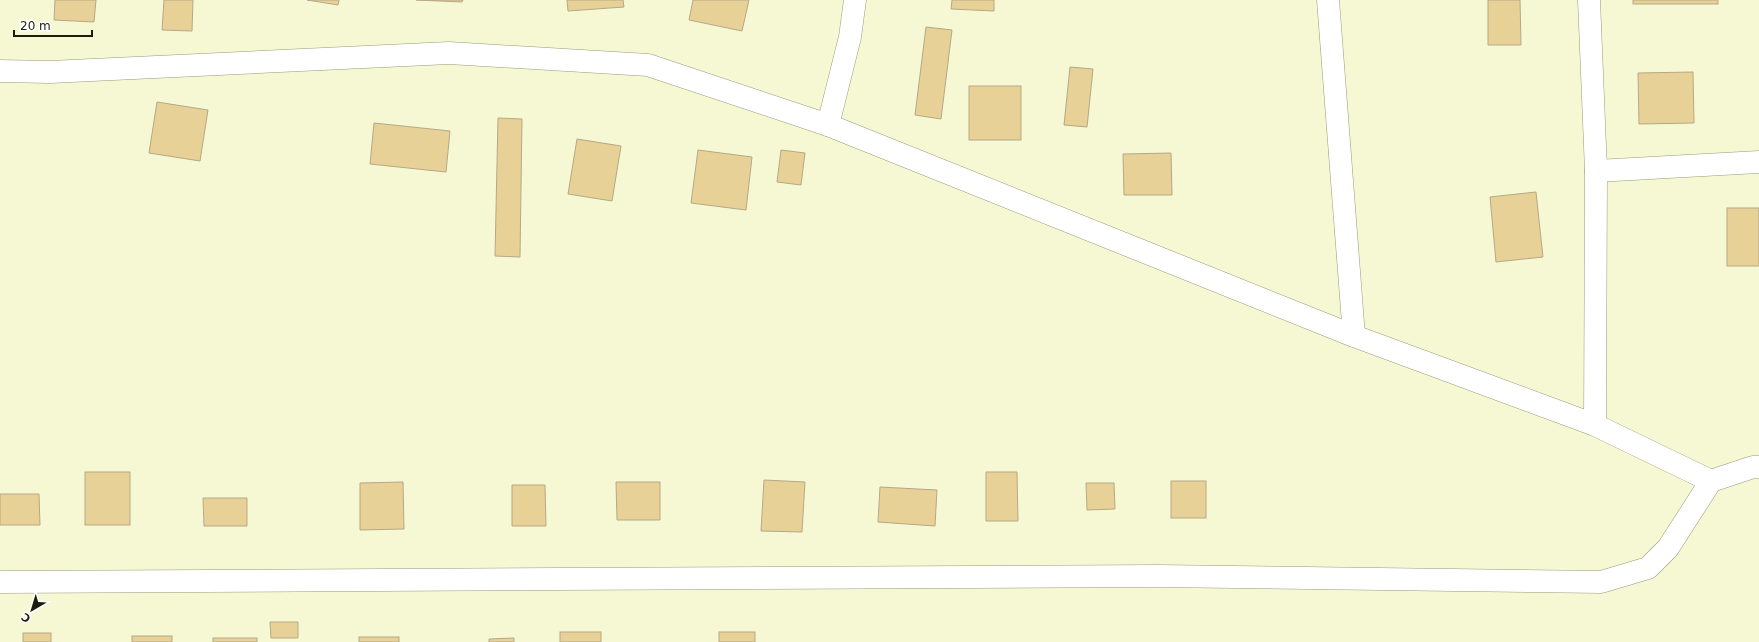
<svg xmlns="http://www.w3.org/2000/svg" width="1759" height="642" viewBox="0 0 1759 642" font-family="'DejaVu Sans',sans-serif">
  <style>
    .building { fill: #e8d196; stroke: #b6a887 }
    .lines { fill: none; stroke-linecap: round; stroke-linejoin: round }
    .minor-casing { stroke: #9a9b79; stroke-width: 23 }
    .tertiary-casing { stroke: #9a9b79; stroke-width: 23 }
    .minor { stroke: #fff; stroke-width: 22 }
    .tertiary { stroke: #fff; stroke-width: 22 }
  </style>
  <rect width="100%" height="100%" fill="#f6f8d3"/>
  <!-- building -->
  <g class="building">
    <polygon points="55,0 96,0 94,22 54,20"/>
    <polygon points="164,0 193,0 192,31 162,30"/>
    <polygon points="307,0 339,0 338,5"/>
    <polygon points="416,0 463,0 462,2"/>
    <polygon points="567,0 623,0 624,7 568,11"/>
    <polygon points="693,0 749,0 742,31 689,20"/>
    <polygon points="952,0 994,0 994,11 951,9"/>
    <polygon points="1488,0 1520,0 1521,45 1488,45"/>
    <rect x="1633" y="0" width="85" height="4"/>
    <polygon points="926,27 952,30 941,119 915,115"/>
    <polygon points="1070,67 1093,69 1087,127 1064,125"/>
    <polygon points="1693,72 1694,123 1639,124 1638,73"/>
    <rect x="969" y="86" width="52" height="54"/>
    <polygon points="157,102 208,110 200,161 149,153"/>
    <polygon points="498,118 522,119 520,257 495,256"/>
    <polygon points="374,123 450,131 446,172 370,164"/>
    <polygon points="577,139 621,146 612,201 568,194"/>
    <polygon points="698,150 752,157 746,210 691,203"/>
    <polygon points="781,150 805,153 801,185 777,182"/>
    <polygon points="1171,153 1172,195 1124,195 1123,154"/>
    <polygon points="1536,192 1543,257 1496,262 1490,197"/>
    <rect x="1727" y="208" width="32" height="58"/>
    <rect x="85" y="472" width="45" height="53"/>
    <polygon points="986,472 1017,472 1018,521 986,521"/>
    <polygon points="764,480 805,482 802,532 761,531"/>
    <rect x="1171" y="481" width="35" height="37"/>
    <polygon points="403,482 404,529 360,530 360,483"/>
    <polygon points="616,482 660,482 660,520 617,520"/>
    <polygon points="1086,483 1114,483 1115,509 1087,510"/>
    <polygon points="512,485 545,485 546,526 512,526"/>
    <polygon points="880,487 937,490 935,526 878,522"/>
    <polygon points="0,494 39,494 40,525 0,525"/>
    <polygon points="203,498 247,498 247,526 204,526"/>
    <polygon points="270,622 298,622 298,638 271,638"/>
    <rect x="560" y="632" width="41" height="10"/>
    <rect x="719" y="632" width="36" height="10"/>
    <rect x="23" y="633" width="28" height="9"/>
    <rect x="132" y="636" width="40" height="6"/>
    <rect x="359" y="637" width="40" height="5"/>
    <rect x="213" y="638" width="44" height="4"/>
    <polygon points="514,638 514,642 489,642 489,639"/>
  </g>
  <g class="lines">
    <defs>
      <g id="minor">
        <polyline points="1328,0 1354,336"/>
        <polyline points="1589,0 1596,171 1595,425 1711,481"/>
        <polyline points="0,71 50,72 449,53 648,65 828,125 1354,336 1595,425"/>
        <polyline points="828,125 850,37 855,0"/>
        <polyline points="1596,171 1759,162"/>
      </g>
      <polyline id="tertiary" points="0,582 1159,576 1601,582 1648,568 1668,548 1711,481 1753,467 1759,467"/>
    </defs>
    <!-- minor casing -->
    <use href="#minor" class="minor-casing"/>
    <!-- tertiary casing -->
    <use href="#tertiary" class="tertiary-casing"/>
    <!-- minor -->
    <use href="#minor" class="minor"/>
    <!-- tertiary -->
    <use href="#tertiary" class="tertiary"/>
  </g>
  <!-- north arrow -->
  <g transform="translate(32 610) rotate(218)" stroke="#ffffff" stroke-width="3" paint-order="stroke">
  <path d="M0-3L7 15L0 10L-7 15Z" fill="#1c1c0e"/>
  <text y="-6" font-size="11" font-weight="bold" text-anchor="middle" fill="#1c1c0e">С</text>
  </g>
  <!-- scale -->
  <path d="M14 30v6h78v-6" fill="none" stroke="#1c1c0e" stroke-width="2"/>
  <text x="20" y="30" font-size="12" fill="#1c1c0e" stroke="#ffffff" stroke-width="3" paint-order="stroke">20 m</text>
</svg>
